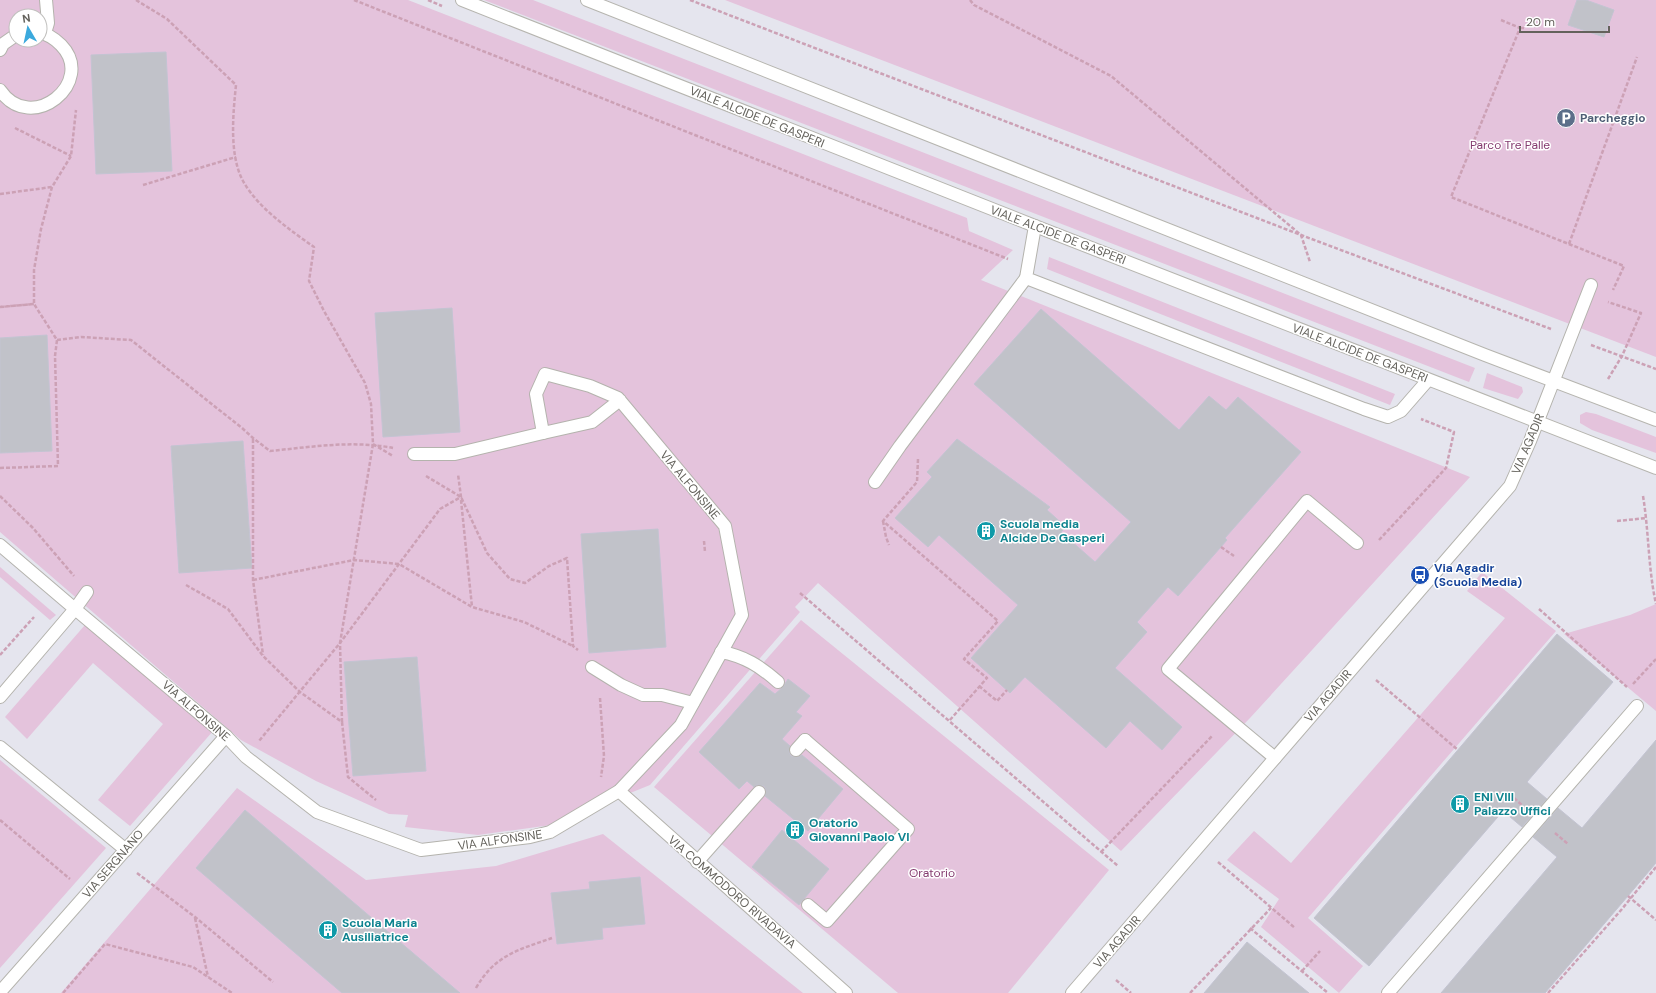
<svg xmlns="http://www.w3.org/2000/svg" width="1656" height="993" viewBox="0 0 1656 993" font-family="'DM Sans',sans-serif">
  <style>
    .green { fill: #e4c3dc; fill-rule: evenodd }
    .building { fill: #c1c2c9; stroke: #c3c4d2 }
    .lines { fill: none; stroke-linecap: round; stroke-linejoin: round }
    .lane-casing { stroke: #b4b3ad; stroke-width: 14 }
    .street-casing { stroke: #b4b3ad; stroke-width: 14 }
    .secondary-casing { stroke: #b6b5af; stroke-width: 14 }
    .path { stroke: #cca1b5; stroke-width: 2.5; stroke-dasharray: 4 2; stroke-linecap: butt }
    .lane { stroke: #fff; stroke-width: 12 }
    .street { stroke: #fff; stroke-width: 12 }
    .secondary { stroke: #fff; stroke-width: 12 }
    .labels { text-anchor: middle; stroke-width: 3; stroke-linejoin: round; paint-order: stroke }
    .street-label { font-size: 12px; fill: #64625c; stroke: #fff }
    .service-label { font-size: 12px; font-weight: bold; fill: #4e5e75; stroke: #fff; text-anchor: start }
    .park-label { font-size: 12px; fill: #843b6f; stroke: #fff }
    .culture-label { font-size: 12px; font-weight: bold; fill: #0d838f; stroke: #fff; text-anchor: start }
    .transit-label { font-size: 12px; font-weight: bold; fill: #164399; stroke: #fff; text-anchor: start }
  </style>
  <rect width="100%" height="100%" fill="#e5e5ee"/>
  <!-- green -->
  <g class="green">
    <path d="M0,0H408L967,218L969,231L1013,250L981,280L1470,477L1250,718L1121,851L818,583L795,607L800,612L650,785L551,825L478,835L405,827L408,815L389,814L316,781L241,740L0,532ZM16,16H40V40H16Z"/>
    <polygon points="484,0 533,0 1475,368 1469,382"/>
    <polygon points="725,0 1656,0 1656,357"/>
    <polygon points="1049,257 1395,394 1390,405 1047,269"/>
    <polygon points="1487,373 1522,387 1523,392 1518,399 1483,388"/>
    <polygon points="1586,412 1596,414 1656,437 1656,453 1592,430 1580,423 1580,415"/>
    <polygon points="0,567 56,615 50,620 0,577"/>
    <polygon points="1482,572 1556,631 1308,918 1363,966 1339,993 1261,927 1279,899 1227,860 1254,831 1291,863 1505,618 1467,591"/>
    <polygon points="1656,604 1656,711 1564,634 1630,615"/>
    <polygon points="801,620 1109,870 1008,993 898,993 654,787"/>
    <polygon points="85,625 213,731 130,826 98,800 163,724 93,663 27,739 5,717"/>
    <polygon points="0,760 106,848 0,968"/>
    <polygon points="237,788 366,880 496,866 603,834 803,993 61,993"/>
  </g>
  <!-- building -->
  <g class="building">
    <polygon points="1577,0 1586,0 1614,10 1604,37 1568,25"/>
    <polygon points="166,52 172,171 96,174 91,55"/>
    <polygon points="452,308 460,432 383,437 375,313"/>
    <polygon points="1041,309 1179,430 1209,396 1226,410 1238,397 1301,452 1225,538 1227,540 1178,596 1168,587 1137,622 1147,632 1115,668 1182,727 1162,750 1130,721 1106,748 1025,677 1010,693 971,658 1018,605 939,535 928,547 895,518 932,477 927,472 957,439 1050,507 1047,510 1066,527 1061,532 1095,562 1131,522 974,384"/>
    <polygon points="47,335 52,451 0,453 0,338"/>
    <polygon points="243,441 252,568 179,573 171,446"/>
    <polygon points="658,529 666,647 589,653 581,534"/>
    <polygon points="1557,634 1613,682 1527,782 1547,799 1522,827 1503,811 1369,966 1314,918"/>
    <polygon points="417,657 426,771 353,776 344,662"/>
    <polygon points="788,679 810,696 796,712 802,716 782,739 790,746 789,752 791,756 798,757 802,755 843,789 808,831 765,796 766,790 764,786 757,785 754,787 747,781 739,789 699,752 760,683 775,694 783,687"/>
    <polygon points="1656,740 1656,863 1628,896 1545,993 1441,993 1557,857 1533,837 1558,808 1582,828"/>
    <polygon points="245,810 460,993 342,993 196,868"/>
    <polygon points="782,830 829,869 799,905 752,867"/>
    <polygon points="640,877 645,924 602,928 603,939 557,944 551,893 590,889 589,882"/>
    <polygon points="1247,942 1309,993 1204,993"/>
  </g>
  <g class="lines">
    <defs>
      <g id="lane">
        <polyline points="1035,226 1026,278 1364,409 1388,417 1401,411 1428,380"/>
        <polyline points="414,454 455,454 543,433"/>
        <polyline points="875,482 900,446 1026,278"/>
        <path d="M721,652C744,656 760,666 778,682"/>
        <polyline points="592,667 621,685 643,695 662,695 693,703"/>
        <polyline points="805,740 908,829 827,921 808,905"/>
        <polyline points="1275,758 1168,669 1307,501 1357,543"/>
        <polyline points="697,862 759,792"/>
      </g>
      <g id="street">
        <polyline points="45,33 48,23 46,0"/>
        <polyline points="0,50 3,44 16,35"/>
        <path d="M0,90C31,136 97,82 61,45C55,39 49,34 40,33"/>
        <polyline points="0,545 75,609 0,697"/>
        <polyline points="87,592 75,609 226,736 246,757 317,812 421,850 530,837 550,832 619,791 634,775 681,725 742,615 725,526 618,398 590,386 545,374 536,394 543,433 592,422 620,400"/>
        <polyline points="0,747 126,850"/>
        <polyline points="796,750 805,740"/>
        <polyline points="619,791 846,993"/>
        <polyline points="0,992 226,736"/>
        <polyline points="1072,993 1510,486 1530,441 1591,285"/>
        <polyline points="1388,993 1637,706"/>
      </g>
      <g id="secondary">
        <polyline points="462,0 1035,226 1656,468"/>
        <polyline points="587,0 1485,355 1656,420"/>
      </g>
    </defs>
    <!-- lane casing -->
    <use href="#lane" class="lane-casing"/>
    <!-- street casing -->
    <use href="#street" class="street-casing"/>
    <!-- secondary casing -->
    <use href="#secondary" class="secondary-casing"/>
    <!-- path -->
    <g class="path">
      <path d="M136,0L167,19L236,85C233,114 229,155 243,181C258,208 290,230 314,247L309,281L324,311L365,383L371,404L373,444L340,643L259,741"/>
      <polyline points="354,0 1008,259"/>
      <polyline points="428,0 442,6"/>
      <polyline points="690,0 1301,235 1551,329"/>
      <polyline points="970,0 974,5 1111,76 1301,235 1310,262"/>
      <polyline points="1501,20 1520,28 1451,197 1624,266 1613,290"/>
      <polyline points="1520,28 1525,28"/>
      <polyline points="15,128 71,156"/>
      <polyline points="143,185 236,157"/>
      <polyline points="0,194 52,187"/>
      <polyline points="1569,244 1637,57"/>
      <polyline points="0,307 34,304 0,307"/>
      <path d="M57,340L81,337L131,340L242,428L253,438L270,451C311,447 353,440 393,448"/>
      <polyline points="1591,345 1656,369"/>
      <polyline points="1608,379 1622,356 1641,313 1608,302"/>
      <polyline points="253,439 253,580 263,655"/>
      <polyline points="373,444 393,456"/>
      <polyline points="918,459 917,482 883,521 998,621 964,659 987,678 949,721"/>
      <polyline points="0,468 58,466 55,356 57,340 34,304 34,270 41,229 52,187 71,156 76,110"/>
      <polyline points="426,476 461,497 487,553 510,579 525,583 549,566 567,558 573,646 578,650"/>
      <polyline points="0,496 33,528 74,576"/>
      <path d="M1643,496C1649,532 1648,568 1656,604"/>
      <polyline points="461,500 472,607"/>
      <polyline points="883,521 886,537 889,545"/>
      <polyline points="1617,521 1647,518"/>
      <polyline points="1379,540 1446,468 1454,432 1421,419"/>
      <polyline points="704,541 705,552"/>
      <polyline points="1221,547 1234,556"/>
      <polyline points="253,580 354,560 399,564 472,607 524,622 573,646"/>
      <polyline points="186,585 228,609 263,656 300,692 342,722 348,777 376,800"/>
      <polyline points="800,593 1118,866"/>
      <polyline points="1539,609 1627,687"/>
      <polyline points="0,655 34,617"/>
      <polyline points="1376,680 1458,750"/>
      <polyline points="1633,684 1656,659"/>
      <polyline points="979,686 997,701 1007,690"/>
      <polyline points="600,698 604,756 601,777"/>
      <polyline points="342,722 340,643 440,509 461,497 458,474"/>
      <polyline points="1514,798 1522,805"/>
      <polyline points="0,820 70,879"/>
      <polyline points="1555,833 1568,844"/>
      <polyline points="1101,852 1213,735"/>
      <polyline points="1218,862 1295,928"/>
      <polyline points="137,873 195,917 273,982"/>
      <polyline points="1628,896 1656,920"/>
      <polyline points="195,918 208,977"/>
      <polyline points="1250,928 1328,993"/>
      <polyline points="1302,971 1320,951"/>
      <polyline points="1116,980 1131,993"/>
      <path d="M476,988C495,955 518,950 552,938"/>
      <polyline points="63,993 105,944 193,967 232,993"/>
      <polyline points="1190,993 1271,908"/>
      <polyline points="1548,993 1622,909 1656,867"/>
    </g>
    <!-- lane -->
    <use href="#lane" class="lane"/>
    <!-- street -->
    <use href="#street" class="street"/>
    <!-- secondary -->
    <use href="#secondary" class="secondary"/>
  </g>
  <!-- icons -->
  <defs>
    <symbol id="parking-disc" viewBox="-11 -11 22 22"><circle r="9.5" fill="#5c6f8a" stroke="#fff"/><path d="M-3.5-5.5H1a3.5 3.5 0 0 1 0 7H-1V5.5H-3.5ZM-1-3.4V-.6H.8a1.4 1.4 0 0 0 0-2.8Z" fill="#fff"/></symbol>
    <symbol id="building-disc" viewBox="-11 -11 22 22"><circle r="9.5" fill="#0f9aa8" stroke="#fff"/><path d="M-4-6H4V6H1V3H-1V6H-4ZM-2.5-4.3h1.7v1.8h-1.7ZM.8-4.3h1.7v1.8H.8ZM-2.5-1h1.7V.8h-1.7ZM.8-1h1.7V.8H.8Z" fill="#fff"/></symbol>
    <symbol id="bus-disc" viewBox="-11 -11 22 22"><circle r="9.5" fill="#1a4fb4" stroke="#fff"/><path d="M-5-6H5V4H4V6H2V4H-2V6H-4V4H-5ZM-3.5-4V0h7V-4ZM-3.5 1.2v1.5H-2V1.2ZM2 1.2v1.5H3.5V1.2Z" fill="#fff"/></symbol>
  </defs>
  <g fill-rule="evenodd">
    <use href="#parking-disc" x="1555" y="107" width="22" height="22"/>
    <use href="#building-disc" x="975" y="520" width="22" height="22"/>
    <use href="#bus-disc" x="1409" y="564" width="22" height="22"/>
    <use href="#building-disc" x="1449" y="793" width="22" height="22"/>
    <use href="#building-disc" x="784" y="819" width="22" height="22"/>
    <use href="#building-disc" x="317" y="919" width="22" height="22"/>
  </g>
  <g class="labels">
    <!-- street labels -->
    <g class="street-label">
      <text transform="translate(757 117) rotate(22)" y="4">VIALE ALCIDE DE GASPERI</text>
      <text transform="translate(1058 235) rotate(21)" y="4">VIALE ALCIDE DE GASPERI</text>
      <text transform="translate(1360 353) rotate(21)" y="4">VIALE ALCIDE DE GASPERI</text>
      <text transform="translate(1528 444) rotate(-67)" y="4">VIA AGADIR</text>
      <text transform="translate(690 485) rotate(50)" y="4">VIA ALFONSINE</text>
      <text transform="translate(1328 696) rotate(-49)" y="4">VIA AGADIR</text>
      <text transform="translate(196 711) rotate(41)" y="4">VIA ALFONSINE</text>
      <text transform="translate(500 840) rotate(-8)" y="4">VIA ALFONSINE</text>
      <text transform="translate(113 864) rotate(-49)" y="4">VIA SERGNANO</text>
      <text transform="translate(732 892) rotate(41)" y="4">VIA COMMODORO RIVADAVIA</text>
      <text transform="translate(1117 942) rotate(-49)" y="4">VIA AGADIR</text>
    </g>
    <!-- service labels -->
    <g class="service-label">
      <text x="1580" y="122">Parcheggio</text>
    </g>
    <!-- park labels -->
    <g class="park-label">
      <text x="1510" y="149">Parco Tre Palle</text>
      <text x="932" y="877">Oratorio</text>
    </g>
    <!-- culture labels -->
    <g class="culture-label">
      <text x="1000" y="528">Scuola media<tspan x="1000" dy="14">Alcide De Gasperi</tspan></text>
      <text x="1474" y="801">ENI VIII<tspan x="1474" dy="14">Palazzo Uffici</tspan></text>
      <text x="809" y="827">Oratorio<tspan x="809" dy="14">Giovanni Paolo VI</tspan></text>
      <text x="342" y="927">Scuola Maria<tspan x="342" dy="14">Ausiliatrice</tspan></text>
    </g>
    <!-- transit labels -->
    <g class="transit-label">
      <text x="1434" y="572">Via Agadir<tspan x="1434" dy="14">(Scuola Media)</tspan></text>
    </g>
  </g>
  <!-- north arrow -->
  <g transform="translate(28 28) rotate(351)"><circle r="19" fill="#ffffff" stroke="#c1c0be"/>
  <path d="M0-3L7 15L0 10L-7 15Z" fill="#3ba9dd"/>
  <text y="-6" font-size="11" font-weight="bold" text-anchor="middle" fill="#64625c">N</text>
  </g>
  <!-- scale -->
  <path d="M1520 26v6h89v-6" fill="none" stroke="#64625c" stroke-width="2"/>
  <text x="1526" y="26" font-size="12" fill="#64625c" stroke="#ffffff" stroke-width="3" paint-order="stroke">20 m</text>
</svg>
